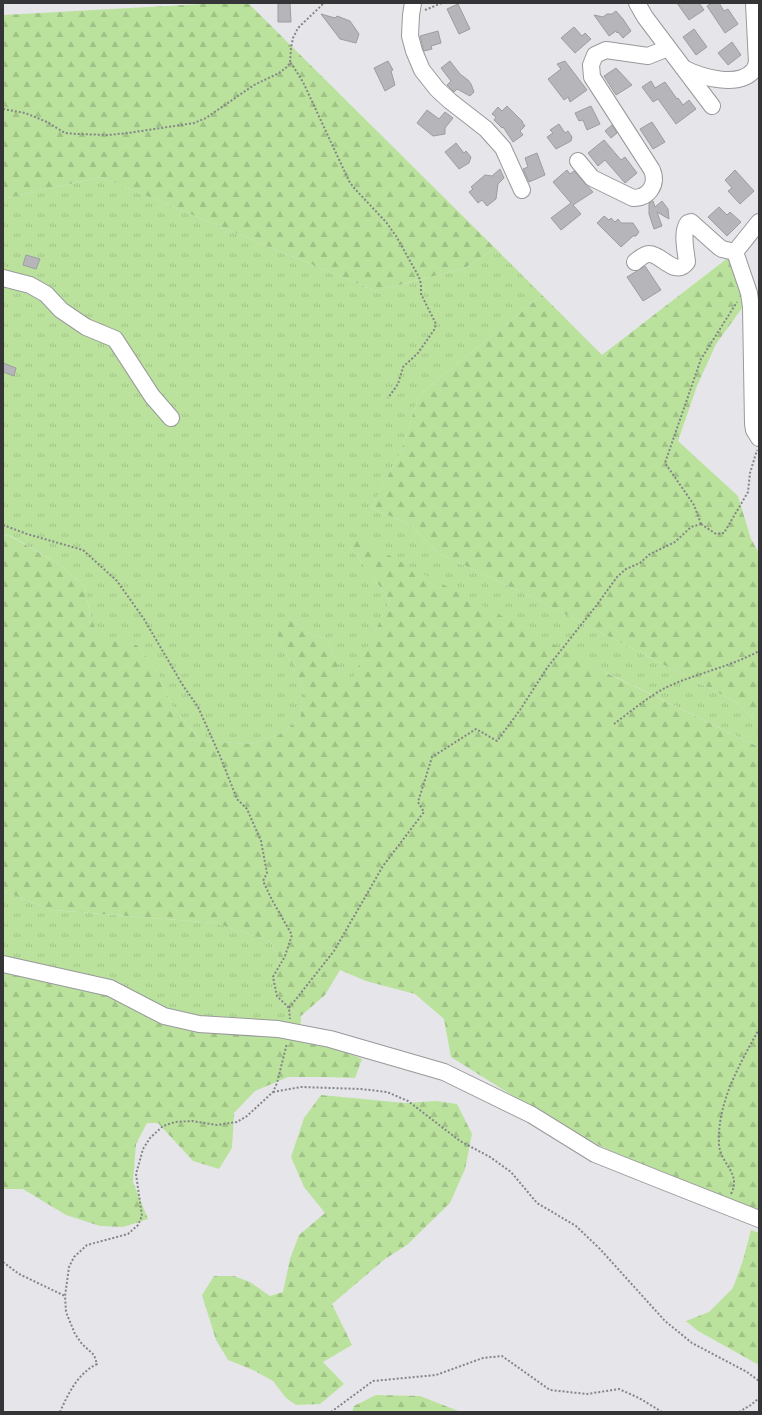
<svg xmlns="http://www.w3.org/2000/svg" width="762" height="1415" viewBox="0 0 762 1415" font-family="'Space Grotesk',sans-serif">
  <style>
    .grass { fill: url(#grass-tufts) }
    .forest { fill: url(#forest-firs) }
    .building { fill: #b6b6ba; stroke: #9d9da0 }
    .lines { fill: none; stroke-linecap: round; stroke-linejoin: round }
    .minor-casing { stroke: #99999c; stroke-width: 18 }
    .path { stroke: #858588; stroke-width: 2; stroke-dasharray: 2 2; stroke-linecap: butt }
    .minor { stroke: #fff; stroke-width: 16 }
  </style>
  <defs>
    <pattern id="grass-tufts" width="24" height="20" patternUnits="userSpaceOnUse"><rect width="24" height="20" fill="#bae29c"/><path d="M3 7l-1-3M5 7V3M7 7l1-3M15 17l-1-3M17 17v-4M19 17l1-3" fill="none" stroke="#a0c287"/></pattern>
    <pattern id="forest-firs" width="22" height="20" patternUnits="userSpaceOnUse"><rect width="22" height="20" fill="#bae29c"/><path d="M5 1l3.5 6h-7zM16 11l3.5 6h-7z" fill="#a0c287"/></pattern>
  </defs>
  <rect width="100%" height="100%" fill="#e6e6ea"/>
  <!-- grass -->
  <g class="grass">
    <polygon points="101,177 376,291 465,268 495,248 542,295 419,395 401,451 371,508 409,524 438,553 534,598 734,701 759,724 759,747 350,547 390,600 348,689 327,640 307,632 288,617 281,643 304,690 300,719 279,735 250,744 201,741 172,706 156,669 137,645 99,639 90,614 85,588 61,565 11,536 3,535 3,199"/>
    <polygon points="3,891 52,910 215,923 270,941 279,958 274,984 282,1004 301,1016 300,1037 233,1028 3,972"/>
  </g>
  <!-- forest -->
  <g class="forest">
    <polygon points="221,3 248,3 495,248 465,268 376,291 101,177 3,199 3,15"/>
    <polygon points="729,257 745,304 716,344 697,386 678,441 738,496 751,539 759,553 759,724 734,701 534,598 438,553 409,524 371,508 401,451 419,395 542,295 602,355"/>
    <path d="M3,535L10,536L61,565L85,588L90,614L99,638L137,645L156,669L172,706L201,741L250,744L279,735L300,719L304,690L281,643L274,625L288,617L307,632L327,640L348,688L390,600L350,547L355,537L611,675L759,747V1211C710,1193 660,1175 613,1152C557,1125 504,1090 451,1057L444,1019L415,994L366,981L340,970L325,995L301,1016L282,1004L274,984L279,958L270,941L215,923L52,910L3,891Z"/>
    <polygon points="3,972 128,1001 178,1024 300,1037 353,1055 362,1059 355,1078 326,1077 288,1077 255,1091 234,1113 232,1148 219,1169 193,1161 158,1123 147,1123 136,1144 133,1182 148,1219 123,1227 100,1226 66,1215 23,1189 3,1189"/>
    <polygon points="321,1095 405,1103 436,1101 457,1104 472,1134 465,1169 450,1203 407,1245 385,1259 332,1304 352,1345 323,1362 344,1384 320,1404 296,1405 286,1398 273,1381 253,1370 228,1360 216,1340 202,1295 214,1276 234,1276 250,1282 270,1296 283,1292 290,1259 299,1235 325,1213 304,1187 291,1157 304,1118"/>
    <polygon points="751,1230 759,1233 759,1365 698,1331 686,1321 709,1312 733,1288 743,1260"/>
    <polygon points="376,1395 420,1396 461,1412 352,1412 354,1406"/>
  </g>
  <!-- building -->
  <g class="building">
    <polygon points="278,3 290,3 291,22 278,22"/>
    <polygon points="677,3 699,3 704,10 689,20"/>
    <polygon points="712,3 719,3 724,11 728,9 738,24 725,33 707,6"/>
    <polygon points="458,4 470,29 459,34 447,9"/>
    <polygon points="616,11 623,19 631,31 623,38 618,32 617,33 616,31 609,36 594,15 603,17 607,14 612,14"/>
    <polygon points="321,14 335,18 337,16 350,21 359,34 356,43 340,39"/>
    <polygon points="574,27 582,36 585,33 591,39 575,53 561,38"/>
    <polygon points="694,29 707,47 696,55 683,37"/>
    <polygon points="438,31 441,43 431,46 432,49 424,51 420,36"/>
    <polygon points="732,42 741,55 728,65 718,53"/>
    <polygon points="388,61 393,70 391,71 395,85 385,91 374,68"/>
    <polygon points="450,61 460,74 468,80 471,84 474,92 470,96 457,89 454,92 447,85 451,81 441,68"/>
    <polygon points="565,61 587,90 570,102 568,97 564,100 548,79 561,69 557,64"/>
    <polygon points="616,68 632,85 616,95 604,76"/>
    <polygon points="651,81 655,88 665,82 677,99 678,98 683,105 689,100 696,109 676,124 658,99 653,102 642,87"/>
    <polygon points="507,106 523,122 522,122 525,126 520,131 523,135 513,142 503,127 502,128 494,120 496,117 492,114 498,107 502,111"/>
    <polygon points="591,106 600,124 587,130 583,120 579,121 575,113"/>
    <polygon points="427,110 439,119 445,112 453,118 445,128 445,134 433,136 417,123"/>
    <polygon points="652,122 665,142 653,149 640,129"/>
    <polygon points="559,124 565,133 568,131 572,137 571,141 556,149 547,137 553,133 550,130"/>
    <polygon points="612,125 617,133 611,138 605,131"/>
    <polygon points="604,140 621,160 625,157 637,173 625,183 605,160 598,166 588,153"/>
    <polygon points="456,143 464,153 466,151 471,157 469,163 459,169 445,152"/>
    <polygon points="537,153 545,175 529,182 523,169 528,167 525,158"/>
    <polygon points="500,169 504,178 498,184 496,199 487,206 482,200 478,203 469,192 473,189 471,187 485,175 492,176"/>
    <polygon points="567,170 570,174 574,171 593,192 573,205 581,214 561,230 551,218 571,203 553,182"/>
    <polygon points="735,170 754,191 740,204 728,191 732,188 725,180"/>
    <polygon points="653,201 655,207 662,201 668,209 669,219 657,212 662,226 654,229 649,214 649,203"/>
    <polygon points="719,207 727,215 730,212 741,222 727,236 708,217"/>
    <polygon points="604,216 609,220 611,218 615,222 618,219 621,223 633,223 639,232 636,236 633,236 621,247 597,223"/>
    <polygon points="26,255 40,259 36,269 23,265"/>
    <polygon points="645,266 661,290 643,301 627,277"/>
    <polygon points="3,363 16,368 14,376 3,372"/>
  </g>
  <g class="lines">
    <defs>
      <g id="minor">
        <polyline points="413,3 411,15 410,36 414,51 422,70 437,89 450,101 486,129 503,148 522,190"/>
        <polyline points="637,3 645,17 712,106"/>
        <path d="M685,69C701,77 738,88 753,71C755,69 756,65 757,63L754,3"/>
        <path d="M578,161L592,178L633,198C649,198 658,184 652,170L592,77L591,65L595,55L606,50L648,56L668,48"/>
        <polyline points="759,222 735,252 749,293 751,307 753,424 754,430 759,438"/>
        <path d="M635,262C639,259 644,254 649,254C662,254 675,278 687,262C686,251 681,232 688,223L691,222L719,247L722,249L735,252"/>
        <polyline points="3,278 30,285 46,294 61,310 86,327 115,339 152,396 171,418"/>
        <polyline points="3,964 110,988 164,1016 199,1024 278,1029 330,1039 444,1072 532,1115 595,1154 660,1180 759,1219"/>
      </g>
    </defs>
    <!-- minor casing -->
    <use href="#minor" class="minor-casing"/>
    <!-- path -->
    <g class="path">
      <polyline points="425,10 442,3"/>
      <polyline points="290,63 293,66 303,82 349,181 354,188 386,222 396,236 419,277 421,284 421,294 436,324 434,330 418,353 403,367 398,384 388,398"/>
      <polyline points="3,109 25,113 47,122 65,133 76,134 108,135 128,133 194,123 206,118 254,85 279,73 287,67 290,63 291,48 293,38 298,28 324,3"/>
      <polyline points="701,524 694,505 665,463 666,460 701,359 737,302"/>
      <polyline points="701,524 716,534 724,533 748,492 750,473 757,450"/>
      <polyline points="3,525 27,534 83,550 117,581 144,619 182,684 198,707 220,756 237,799 247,809 261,841 267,873 263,881 272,900 292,935 285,956 273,977 277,996 289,1008 290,1019"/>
      <path d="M614,724C630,712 649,696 667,687C697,673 730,667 759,651"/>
      <polyline points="289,1008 334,951 383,866 424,812 418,802 432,757 476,729 497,741 520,710 547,668 596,606 617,577 626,569 640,563 650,554 675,542 691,527 701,524"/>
      <polyline points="273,1092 301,1087 361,1089 387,1092 408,1101 460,1141 490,1157 511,1172 537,1203 576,1226 600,1249 665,1321 692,1343 747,1372 759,1381"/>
      <path d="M731,1194C742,1173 720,1164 719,1144C717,1102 740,1064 759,1029"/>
      <polyline points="3,1262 19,1274 65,1296"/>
      <path d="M60,1412C68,1394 78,1373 97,1364L94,1355L82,1344L75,1334L66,1312L65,1296L69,1267L74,1257L87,1245L128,1234L138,1225L142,1216L136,1174L143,1149L150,1138L163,1126L175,1122L192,1121L217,1125L237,1122L247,1116L273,1092L277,1083L287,1043"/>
      <polyline points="331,1412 373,1381 436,1375 483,1358 502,1356 550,1390 587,1394 619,1389 639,1398 662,1412"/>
      <polyline points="739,1412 751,1405 759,1398"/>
    </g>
    <!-- minor -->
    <use href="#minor" class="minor"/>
  </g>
  <!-- border -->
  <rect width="762" height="1415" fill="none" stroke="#353537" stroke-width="8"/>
</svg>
